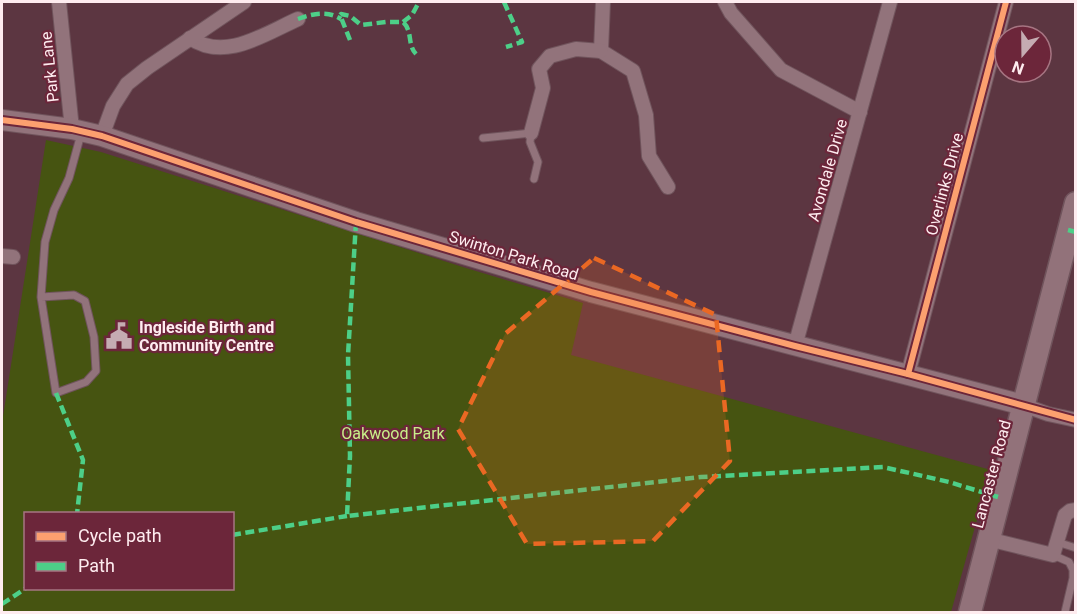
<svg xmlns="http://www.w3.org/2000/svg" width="1077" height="614" viewBox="0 0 1077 614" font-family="Roboto,sans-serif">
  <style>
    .green { fill: #465411; fill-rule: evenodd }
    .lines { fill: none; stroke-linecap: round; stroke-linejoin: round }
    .lane-casing { stroke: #70545c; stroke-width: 9 }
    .street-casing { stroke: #70545c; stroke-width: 16 }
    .secondary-casing { stroke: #70545c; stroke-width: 22 }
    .primary-casing { stroke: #70545c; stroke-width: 25 }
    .lane { stroke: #92737b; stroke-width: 7 }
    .street { stroke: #92737b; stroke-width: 14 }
    .secondary { stroke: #92737b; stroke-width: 20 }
    .primary { stroke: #92727a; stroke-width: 22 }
    .quiet { stroke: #4dcf88; stroke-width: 4.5; stroke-dasharray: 9 4.5; stroke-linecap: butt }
    .cycleway-casing { stroke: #6c263a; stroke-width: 10 }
    .cycleway { stroke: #fca06f; stroke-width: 6 }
    .marked { fill: #ea6823; fill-opacity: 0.2; stroke: #ea6823; stroke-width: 4.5; stroke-dasharray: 12 8; stroke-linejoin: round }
    .labels { text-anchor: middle; stroke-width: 4.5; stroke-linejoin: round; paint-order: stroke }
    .street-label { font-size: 16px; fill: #feecef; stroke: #6c263a }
    .poi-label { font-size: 16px; font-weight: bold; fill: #feecef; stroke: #6c263a; text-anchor: start }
    .park-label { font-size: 16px; fill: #c8ef89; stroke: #6c263a }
  </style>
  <rect width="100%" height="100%" fill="#5c3641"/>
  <!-- green -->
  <path class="green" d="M46,140L101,152L466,268L583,303L571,355L991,470L951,612H2V423ZM26,514H232V588H26Z"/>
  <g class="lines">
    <defs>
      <g id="lane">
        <polyline points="483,138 531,133 530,142 538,162 534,179"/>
        <polyline points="41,297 74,295 85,301 94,337 96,371 86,382 56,393 41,297 45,242 54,210 69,178 81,134"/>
        <polyline points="1057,542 1076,548"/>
        <polyline points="1053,555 1069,562 1073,570 1073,578 1065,612"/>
      </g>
      <g id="street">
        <polyline points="59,2 72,129"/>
        <polyline points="603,2 601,51 633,71 646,115 649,156 668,187"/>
        <polyline points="725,2 731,13 781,70 860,112"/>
        <path d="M190,38C225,62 264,34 298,19"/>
        <polyline points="531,133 543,88 539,69 550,56 576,49 601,51"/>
        <polyline points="102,136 113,106 127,84 147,68 244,2"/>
        <polyline points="2,256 13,257"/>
        <polyline points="795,346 890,2"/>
        <polyline points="908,374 1006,2"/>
        <polyline points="1023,405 1048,414 1076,420"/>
        <polyline points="988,539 1053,555 1065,515 1070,511 1076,510"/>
      </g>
      <polyline id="secondary" points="2,120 72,129 102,136 356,222 591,292 1023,405"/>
      <polyline id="primary" points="970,612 1076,203"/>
    </defs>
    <!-- lane casing -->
    <use href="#lane" class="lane-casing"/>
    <!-- street casing -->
    <use href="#street" class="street-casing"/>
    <!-- secondary casing -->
    <use href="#secondary" class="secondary-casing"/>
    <!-- primary casing -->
    <use href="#primary" class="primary-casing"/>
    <!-- lane -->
    <use href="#lane" class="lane"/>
    <!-- street -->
    <use href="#street" class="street"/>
    <!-- secondary -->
    <use href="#secondary" class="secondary"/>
    <!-- primary -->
    <use href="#primary" class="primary"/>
    <!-- quiet -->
    <g class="quiet">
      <polyline points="504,2 522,42 506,47"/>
      <path d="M298,19C312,14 327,10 341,19"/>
      <polyline points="403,22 412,15 419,2"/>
      <path d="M350,40L340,15L341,14L350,16L361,25L386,22H403C413,31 407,45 416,54"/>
      <polyline points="356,222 348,355 350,456 347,516 701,477 883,467 949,482 998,497"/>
      <polyline points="1068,230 1076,232"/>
      <polyline points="56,393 83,460 77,514"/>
      <polyline points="232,535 347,516"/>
      <polyline points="2,604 26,588"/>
    </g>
    <defs>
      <g id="cycleway">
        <polyline points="2,120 72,129 102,136 356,222 591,292 795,346 908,374 1076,420"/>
        <polyline points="908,374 1006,2"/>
      </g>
    </defs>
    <!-- cycleway casing -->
    <use href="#cycleway" class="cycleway-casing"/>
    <!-- cycleway -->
    <use href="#cycleway" class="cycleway"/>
  </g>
  <!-- marked area -->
  <path class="marked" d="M594,258L716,315L730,461L653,541L527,544L458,429L505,334Z"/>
  <!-- icons -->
  <defs>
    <symbol id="civic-bare" viewBox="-9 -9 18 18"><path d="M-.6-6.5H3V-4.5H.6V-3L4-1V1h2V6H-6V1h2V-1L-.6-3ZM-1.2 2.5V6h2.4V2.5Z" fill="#c5acb2" stroke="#6c263a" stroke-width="2.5" paint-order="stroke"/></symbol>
  </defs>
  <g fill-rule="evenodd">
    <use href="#civic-bare" x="100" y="317" width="38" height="38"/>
  </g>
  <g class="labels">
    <!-- street labels -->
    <g class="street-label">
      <text transform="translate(49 67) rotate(-96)" y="6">Park Lane</text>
      <text transform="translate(827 170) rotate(-74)" y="6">Avondale Drive</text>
      <text transform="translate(944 184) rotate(-75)" y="6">Overlinks Drive</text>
      <text transform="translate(514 255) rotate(17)" y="6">Swinton Park Road</text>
      <text transform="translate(991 474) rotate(-75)" y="6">Lancaster Road</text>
    </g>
    <!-- poi labels -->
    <g class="poi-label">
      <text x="139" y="333">Ingleside Birth and<tspan x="139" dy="18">Community Centre</tspan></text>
    </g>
    <!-- park labels -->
    <g class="park-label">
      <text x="393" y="439">Oakwood Park</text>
    </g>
  </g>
  <!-- border -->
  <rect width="1077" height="614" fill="none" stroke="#feecef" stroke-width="6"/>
  <!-- legend -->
  <rect x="24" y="512" width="210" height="78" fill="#6c263a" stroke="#a67582" stroke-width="1.5"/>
  <rect x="36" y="532" width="30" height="9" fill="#fca06f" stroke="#a67582" stroke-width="1.5"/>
  <text x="78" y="542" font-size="18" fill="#feecef">Cycle path</text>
  <rect x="36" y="562" width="30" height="9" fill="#4dcf88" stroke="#a67582" stroke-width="1.5"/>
  <text x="78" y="572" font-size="18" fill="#feecef">Path</text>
  <!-- north arrow -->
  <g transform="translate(1023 54) rotate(200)"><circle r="28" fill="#6c263a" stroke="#a67582" stroke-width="1.5"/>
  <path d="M0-4.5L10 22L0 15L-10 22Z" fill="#c5acb2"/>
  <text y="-9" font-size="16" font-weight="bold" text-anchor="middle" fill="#feecef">N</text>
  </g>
</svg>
